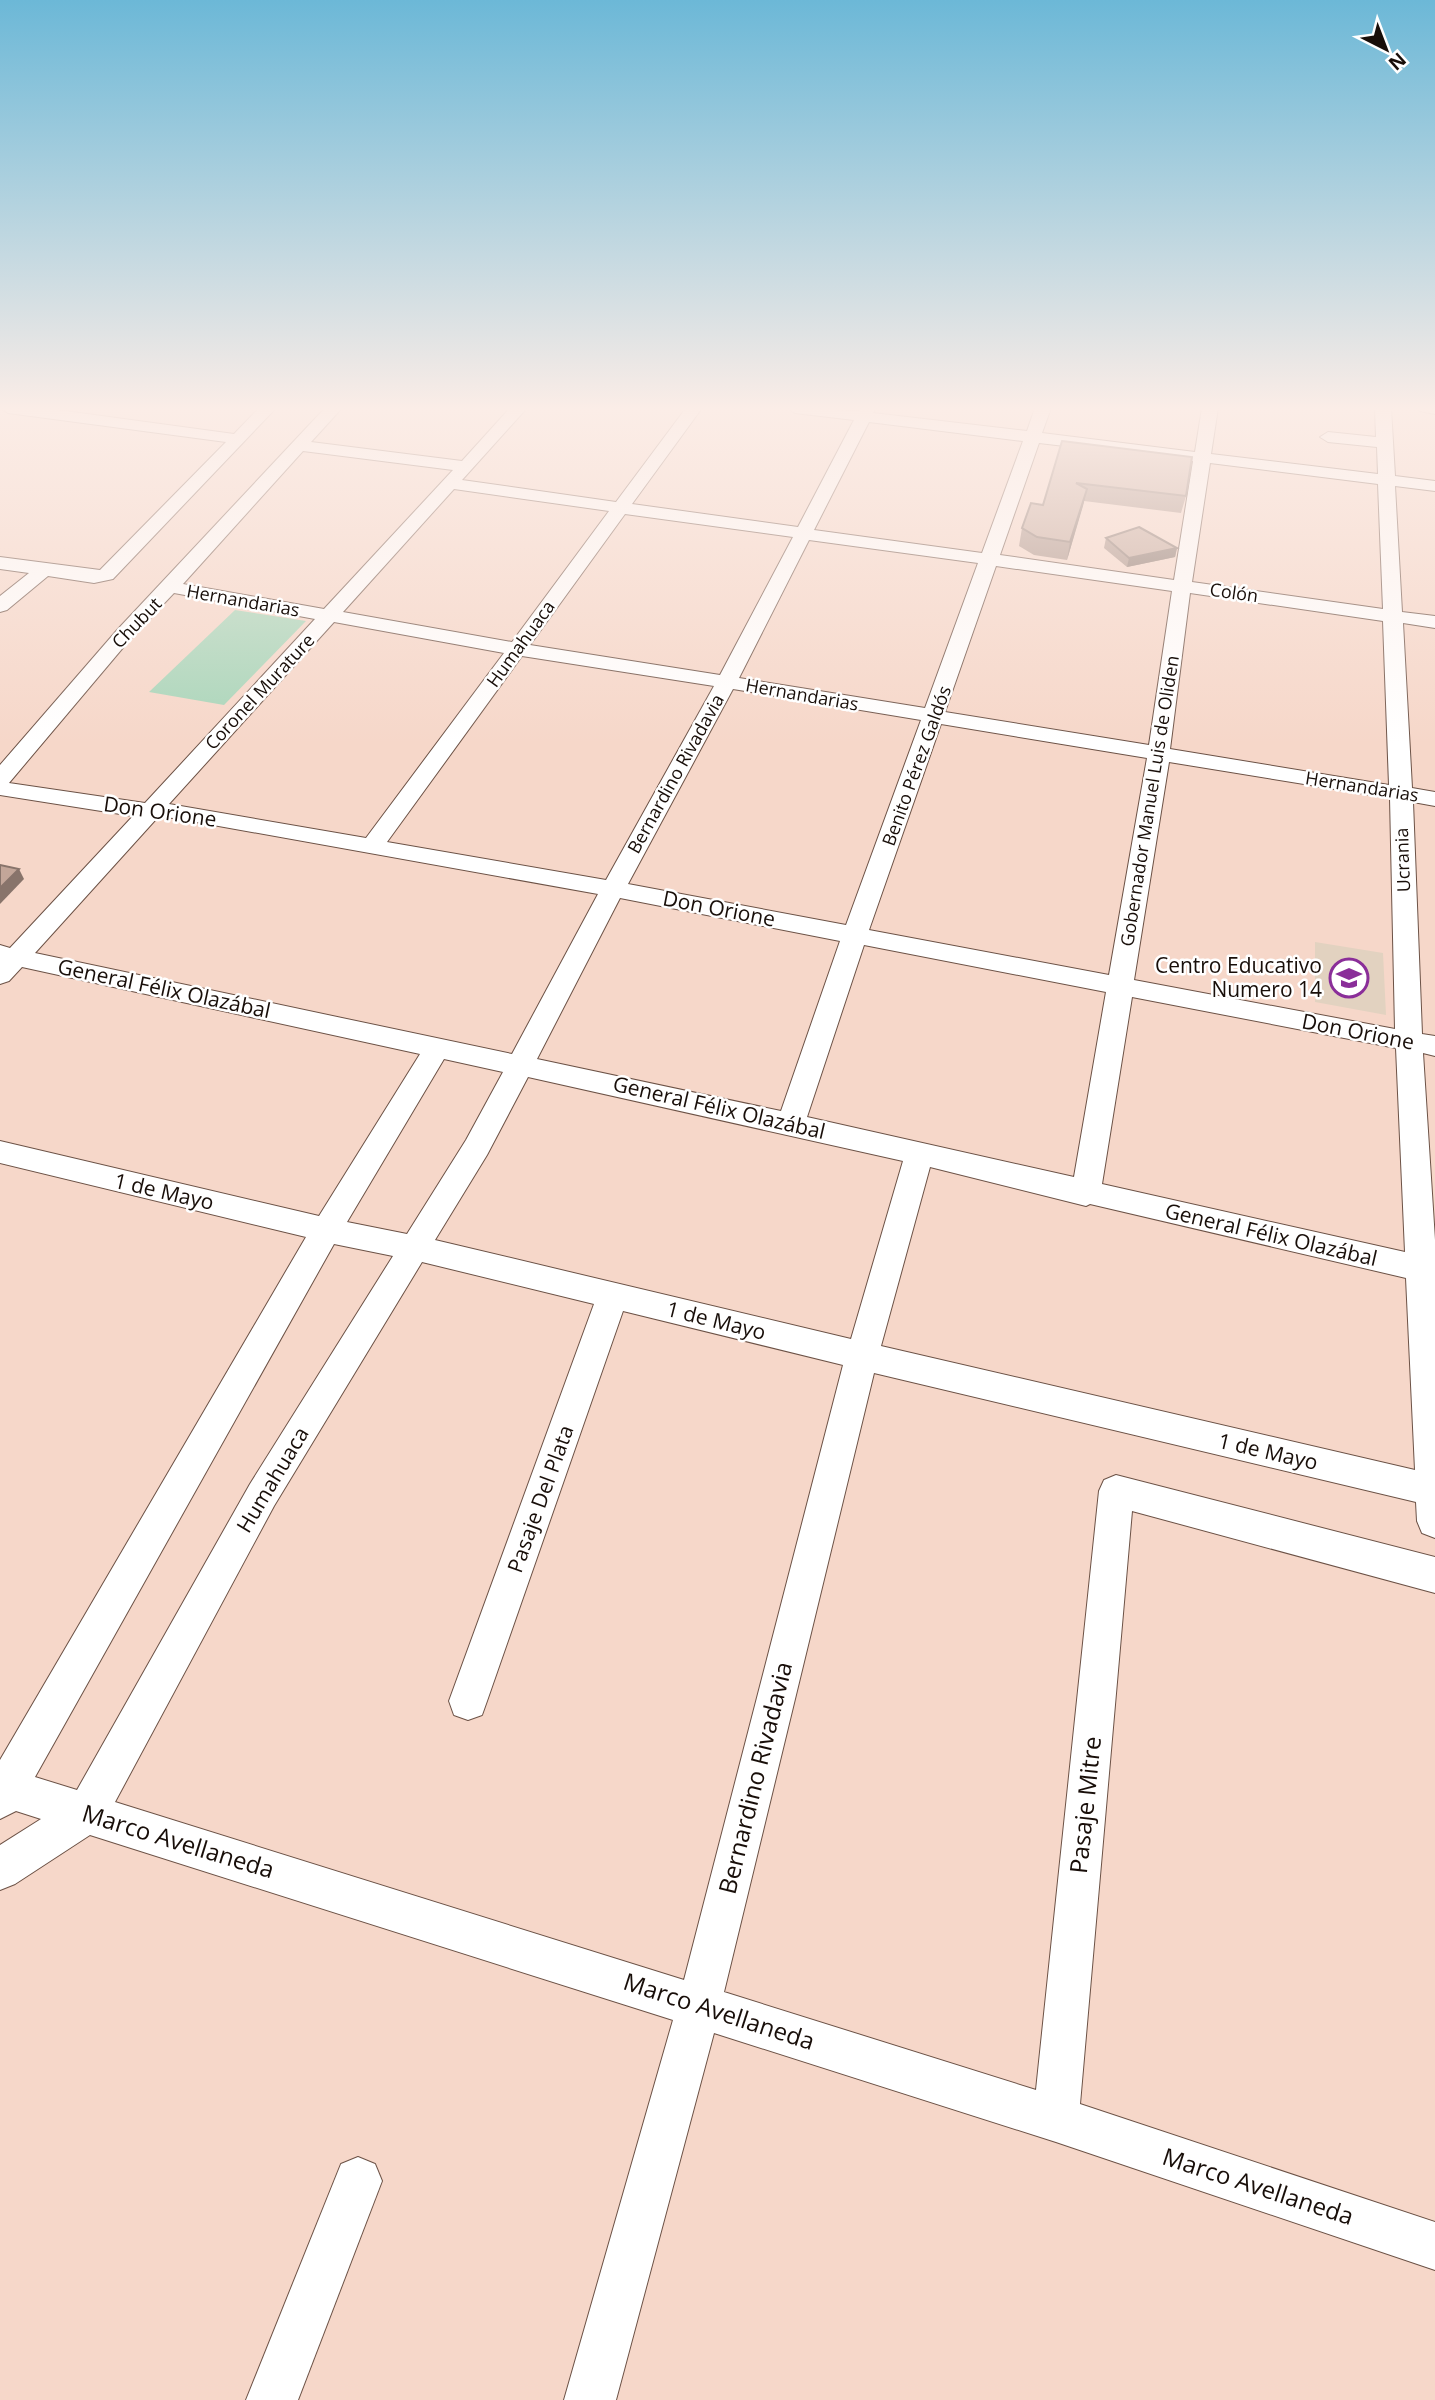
<svg xmlns="http://www.w3.org/2000/svg" width="1435" height="2400" viewBox="0 0 1435 2400" font-family="'Open Sans',sans-serif">
  <style>
    .education { fill: #e2d2c0 }
    .green { fill: #a8d5b9 }
    .lines { fill: none; stroke-linecap: round; stroke-linejoin: round }
    .minor-casing { stroke: #6c5246; stroke-width: 2 }
    .minor { fill: #fff; fill-rule: evenodd }
    .wall { fill: #a88f84 }
    .shaded-wall { fill: #88746b }
    .building { fill: #c3a699; stroke: #88746b; stroke-width: 2 }
    .labels { text-anchor: middle; stroke-width: 5; stroke-linejoin: round; paint-order: stroke }
    .far-street-label { font-size: 18px; fill: #180e09; stroke: #fff }
    .street-label { font-size: 21px; fill: #180e09; stroke: #fff }
    .poi-label { font-size: 21px; fill: #180e09; stroke: #fff; text-anchor: end }
    .near-street-label { font-size: 24px; fill: #180e09; stroke: #fff }
  </style>
  <rect width="100%" height="100%" fill="#f6d7c9"/>
  <!-- education -->
  <polygon class="education" points="1315,942 1383,953 1386,1015 1315,1002"/>
  <!-- green -->
  <polygon class="green" points="235,610 306,621 224,705 149,692"/>
  <g class="lines">
    <defs>
      <g id="minor">
        <polygon points="0,408 43,408 234,434 259,408 276,408 113,579 94,583 48,576 7,610 0,612 0,596 29,573 0,569 0,557 100,570 226,442 8,413"/>
        <path d="M325,408H342L311,442L462,461L510,408H527L462,480L616,502L686,408H702L632,504L798,527L854,420L795,413L787,408L859,411L860,408H876L873,413L1027,431L1035,408H1051L1042,433L1195,452L1202,408H1218L1211,454L1378,474L1377,447L1328,442L1320,437L1328,432L1376,437L1375,408H1391L1395,476L1435,481V491L1395,486L1402,612L1435,616V628L1403,623L1412,788L1435,792V806L1413,802L1422,1034L1435,1036V1056L1423,1053L1435,1240V1538L1422,1533L1417,1521L1416,1502L874,1373L724,1992L1036,2090L1099,1491L1104,1480L1116,1475L1435,1557V1593L1132,1511L1080,2104L1435,2222V2270L1056,2142L714,2033L616,2400H564L673,2020L90,1835L15,1884L0,1890V1845L41,1819L16,1811L0,1819V1760L306,1237L0,1163V1141L319,1216L420,1054L22,967L9,981L0,984V945L10,948L133,816L0,795V765L118,629ZM869,422L1023,441L982,553L814,530ZM1039,443L1193,461L1174,580L1000,555ZM303,451L453,470L324,609L183,584ZM1210,463L1378,484L1383,609L1192,582ZM454,489L609,511L512,642L343,612ZM625,514L793,537L720,675L530,645ZM809,540L978,563L925,708L739,678ZM996,566L1172,591L1149,745L945,712ZM174,593L315,619L145,803L9,783L132,637ZM1190,593L1383,621L1389,785L1170,749ZM334,622L504,653L366,838L169,804ZM522,656L714,686L606,880L387,842ZM733,689L921,720L846,925L628,884ZM941,724L1147,758L1109,975L869,930ZM1169,762L1390,798L1395,1029L1134,980ZM158,817L174,818L598,894L512,1054L35,953ZM620,898L840,941L781,1111L537,1059ZM864,945L1106,992L1074,1177L807,1117ZM1132,997L1396,1048L1405,1252L1102,1184ZM444,1059L503,1072L466,1140L407,1234L347,1222ZM528,1077L903,1161L851,1339L435,1240L487,1155ZM930,1167L1086,1206L1090,1204L1406,1278L1415,1470L881,1346ZM334,1244L393,1256L250,1484L77,1790L35,1777ZM422,1262L594,1304L449,1701L454,1715L468,1720L482,1715L487,1701L623,1311L843,1365L684,1980L115,1802L274,1506Z"/>
        <polygon points="1418,408 1435,408 1435,414 1420,411"/>
        <polygon points="358,2157 375,2164 382,2181 298,2400 246,2400 341,2164"/>
      </g>
    </defs>
    <!-- minor casing -->
    <use href="#minor" class="minor-casing"/>
    <!-- minor -->
    <use href="#minor" class="minor"/>
  </g>
  <!-- wall -->
  <g class="wall">
    <polygon points="1062,441 1186,496 1181,513 1084,501 1067,560 1034,555 1019,546 1022,528 1043,505"/>
    <polygon points="1106,538 1177,548 1175,557 1127,567 1104,548"/>
  </g>
  <!-- shaded-wall -->
  <g class="shaded-wall">
    <polygon points="1087,489 1083,506 1067,560 1070,542"/>
    <polygon points="1177,548 1175,557 1127,567 1129,558"/>
    <polygon points="19,869 24,879 0,904 0,888"/>
  </g>
  <!-- building -->
  <g class="building">
    <polygon points="1062,441 1192,457 1186,496 1076,483 1087,489 1070,542 1037,537 1022,528 1031,503 1043,505"/>
    <polygon points="1139,527 1177,548 1129,558 1106,538"/>
    <polygon points="0,865 19,869 0,888"/>
  </g>
  <!-- sky -->
  <linearGradient id="sky" x2="0" y2="1"><stop stop-color="#6cb8d7"/><stop offset="0.55" stop-color="#fbede7"/><stop offset="1" stop-color="#fbede7" stop-opacity="0"/></linearGradient>
  <rect width="1435" height="744" fill="url(#sky)"/>
  <!-- icons -->
  <defs>
    <symbol id="school-ring" viewBox="-11 -11 22 22"><circle r="9.5" fill="#fff" stroke="#8a2e99" stroke-width="1.5"/><path d="M0-5L7-2L0 1L-7-2ZM-4 1L0 2.5L4 1V4Q0 6-4 4Z" fill="#8a2e99"/></symbol>
  </defs>
  <g fill-rule="evenodd">
    <use href="#school-ring" x="1327" y="956" width="44" height="44"/>
  </g>
  <g class="labels">
    <!-- far-street labels -->
    <g class="far-street-label">
      <text transform="translate(1234 593) rotate(8)" y="6">Colón</text>
      <text transform="translate(243 601) rotate(10)" y="6">Hernandarias</text>
      <text transform="translate(137 623) rotate(-46)" y="6">Chubut</text>
      <text transform="translate(521 644) rotate(-54)" y="6">Humahuaca</text>
      <text transform="translate(260 692) rotate(-47)" y="6">Coronel Murature</text>
      <text transform="translate(802 695) rotate(10)" y="6">Hernandarias</text>
      <text transform="translate(917 766) rotate(-70)" y="6">Benito Pérez Galdós</text>
      <text transform="translate(676 774) rotate(-61)" y="6">Bernardino Rivadavia</text>
      <text transform="translate(1362 787) rotate(9)" y="6">Hernandarias</text>
      <text transform="translate(1150 801) rotate(-81)" y="6">Gobernador Manuel Luis de Oliden</text>
      <text transform="translate(1403 860) rotate(-92)" y="6">Ucrania</text>
    </g>
    <!-- street labels -->
    <g class="street-label">
      <text transform="translate(160 812) rotate(8)" y="7">Don Orione</text>
      <text transform="translate(719 909) rotate(11)" y="7">Don Orione</text>
      <text transform="translate(164 989) rotate(12)" y="7">General Félix Olazábal</text>
      <text transform="translate(1358 1032) rotate(11)" y="7">Don Orione</text>
      <text transform="translate(719 1108) rotate(13)" y="7">General Félix Olazábal</text>
      <text transform="translate(164 1192) rotate(13)" y="7">1 de Mayo</text>
      <text transform="translate(1271 1235) rotate(13)" y="7">General Félix Olazábal</text>
      <text transform="translate(716 1321) rotate(14)" y="7">1 de Mayo</text>
      <text transform="translate(1268 1452) rotate(13)" y="7">1 de Mayo</text>
      <text transform="translate(273 1480) rotate(-59)" y="7">Humahuaca</text>
      <text transform="translate(541 1499) rotate(-70)" y="7">Pasaje Del Plata</text>
    </g>
    <!-- poi labels -->
    <g class="poi-label">
      <text x="1322" y="973">Centro Educativo<tspan x="1322" dy="24">Numero 14</tspan></text>
    </g>
    <!-- near-street labels -->
    <g class="near-street-label">
      <text transform="translate(756 1778) rotate(-76)" y="8">Bernardino Rivadavia</text>
      <text transform="translate(1086 1805) rotate(-84)" y="8">Pasaje Mitre</text>
      <text transform="translate(178 1842) rotate(17)" y="8">Marco Avellaneda</text>
      <text transform="translate(719 2012) rotate(18)" y="8">Marco Avellaneda</text>
      <text transform="translate(1258 2187) rotate(18)" y="8">Marco Avellaneda</text>
    </g>
  </g>
  <!-- north arrow -->
  <g transform="translate(1386 49) rotate(138)" stroke="#ffffff" stroke-width="5" paint-order="stroke">
  <path d="M0-5L12 26L0 18L-12 26Z" fill="#180e09"/>
  <text y="-10" font-size="19" font-weight="bold" text-anchor="middle" fill="#180e09">N</text>
  </g>
</svg>
